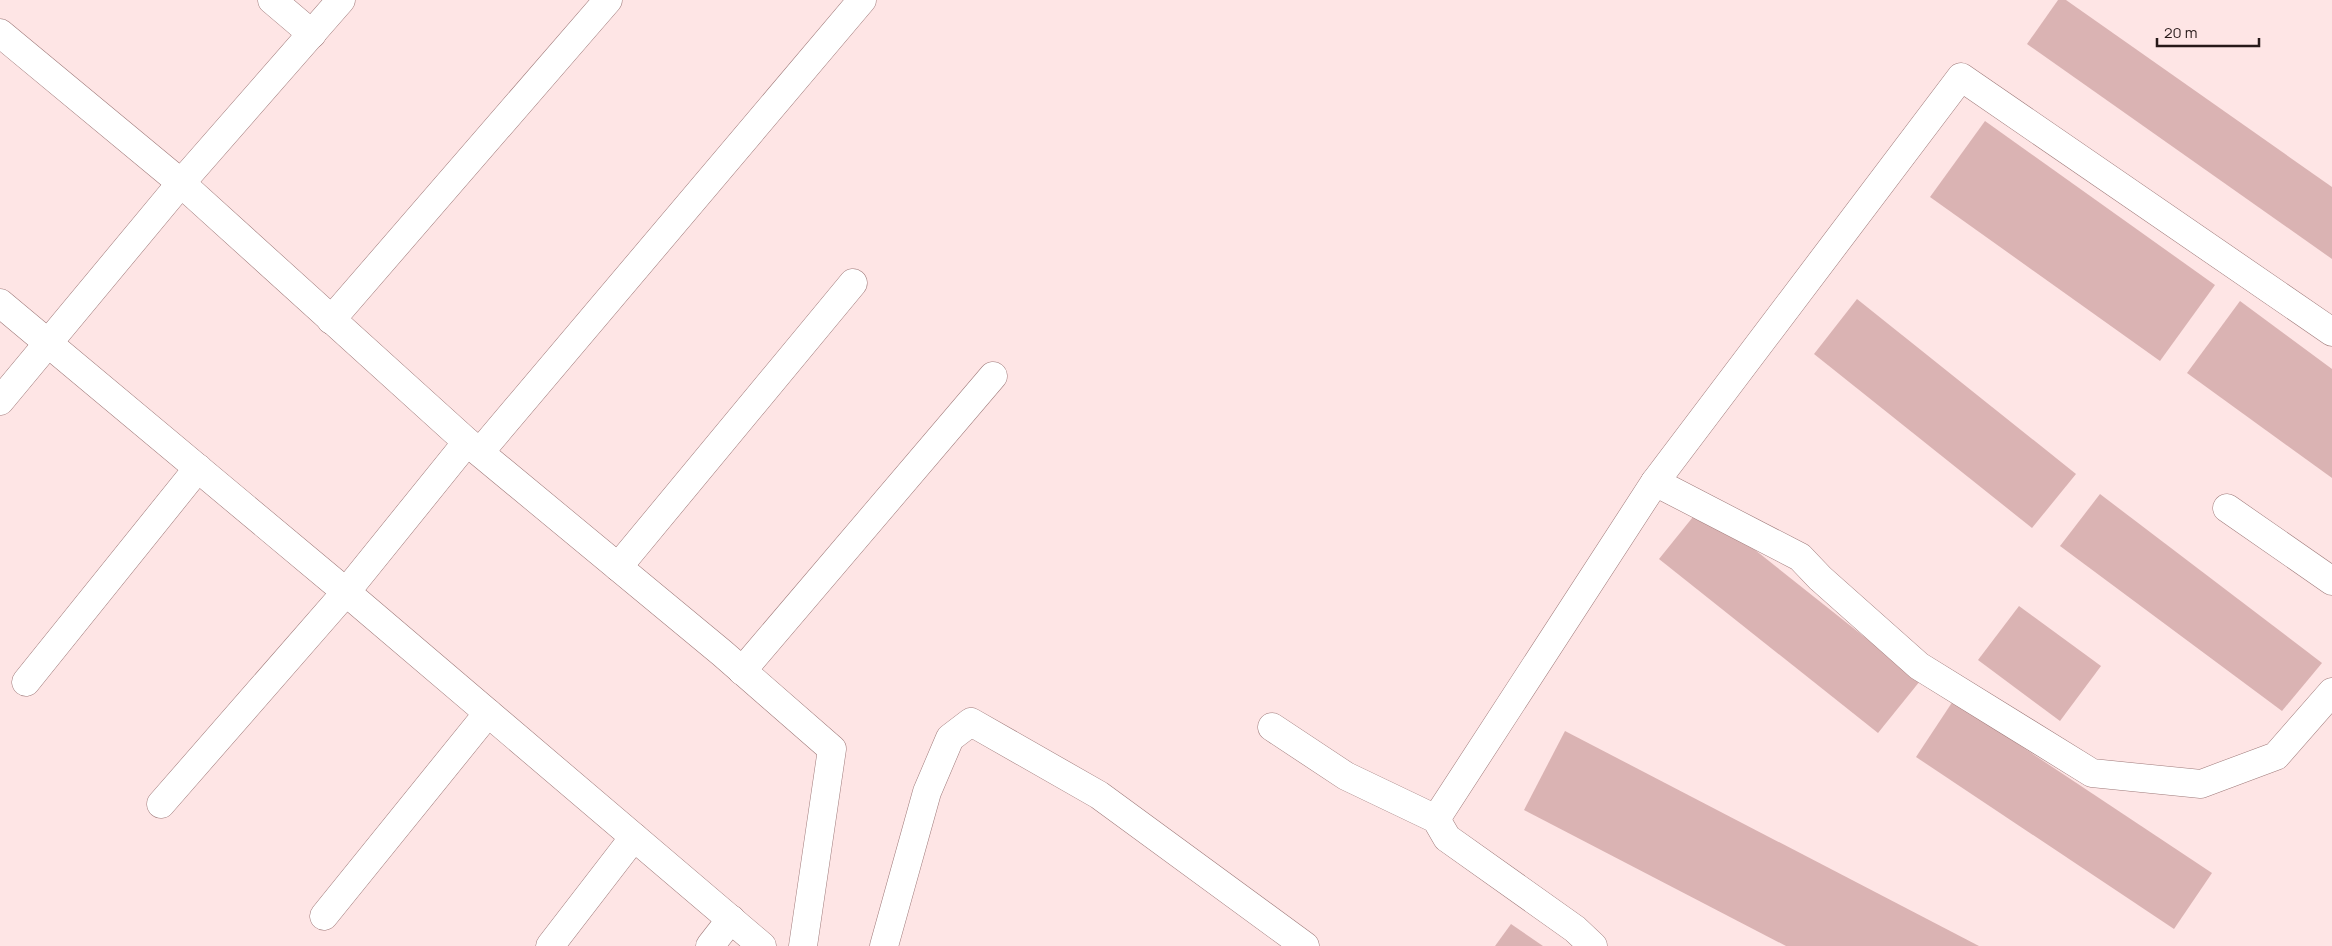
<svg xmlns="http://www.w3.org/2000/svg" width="2332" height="946" viewBox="0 0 2332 946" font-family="Manrope,sans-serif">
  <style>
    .building { fill: #dab3b3 }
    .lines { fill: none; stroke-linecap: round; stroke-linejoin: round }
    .minor-casing { stroke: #9f7a7a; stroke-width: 29 }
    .minor { stroke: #fff; stroke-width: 28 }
  </style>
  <rect width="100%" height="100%" fill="#fee5e5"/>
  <!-- building -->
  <g class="building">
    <polygon points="2058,0 2066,0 2332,187 2332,259 2027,44"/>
    <polygon points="1985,121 2215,285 2160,361 1930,197"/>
    <polygon points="1857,299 2076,474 2032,528 1814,354"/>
    <polygon points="2240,301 2332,369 2332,478 2187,373"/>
    <polygon points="2100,494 2322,663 2282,711 2060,546"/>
    <polygon points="1701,507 1920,681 1878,733 1659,559"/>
    <polygon points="2019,606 2101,666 2060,721 1978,660"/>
    <polygon points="1953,701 2212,873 2174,929 1916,757"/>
    <polygon points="1565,731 1979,946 1786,946 1524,810"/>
    <polygon points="1511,924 1543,946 1495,946"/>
  </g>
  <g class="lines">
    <defs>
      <g id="minor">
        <polyline points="272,0 312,34"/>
        <polyline points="0,33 181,183 467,442 722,653 832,749 803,946"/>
        <polyline points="0,303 346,592 762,946"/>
        <polyline points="331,320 608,0"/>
        <polyline points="0,401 181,183 341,0"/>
        <polyline points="480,452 862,0"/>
        <polyline points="1655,482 1800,557 1820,578 1919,666 2092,773 2201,784 2276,756 2332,692"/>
        <polyline points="2227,508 2332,581"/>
        <polyline points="618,567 853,283"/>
        <polyline points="742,671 993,376"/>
        <polyline points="26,682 198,468"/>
        <polyline points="1272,727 1346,776 1436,819 1447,838 1575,929 1593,946"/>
        <polyline points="161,804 346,592 467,442"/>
        <polyline points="1436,819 1655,482 1961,77 2332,332"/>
        <polyline points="324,916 488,713"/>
        <polyline points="550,946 634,837"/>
        <polyline points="710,946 731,919"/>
        <polyline points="884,946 927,792 950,738 971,722 1099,795 1305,946"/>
      </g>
    </defs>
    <!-- minor casing -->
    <use href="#minor" class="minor-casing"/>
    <!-- minor -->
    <use href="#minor" class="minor"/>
  </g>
  <!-- scale -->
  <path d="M2157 38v8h102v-8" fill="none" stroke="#271919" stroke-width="2.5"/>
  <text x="2164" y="38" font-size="15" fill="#271919" stroke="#fee5e5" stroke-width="4" paint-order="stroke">20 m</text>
</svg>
